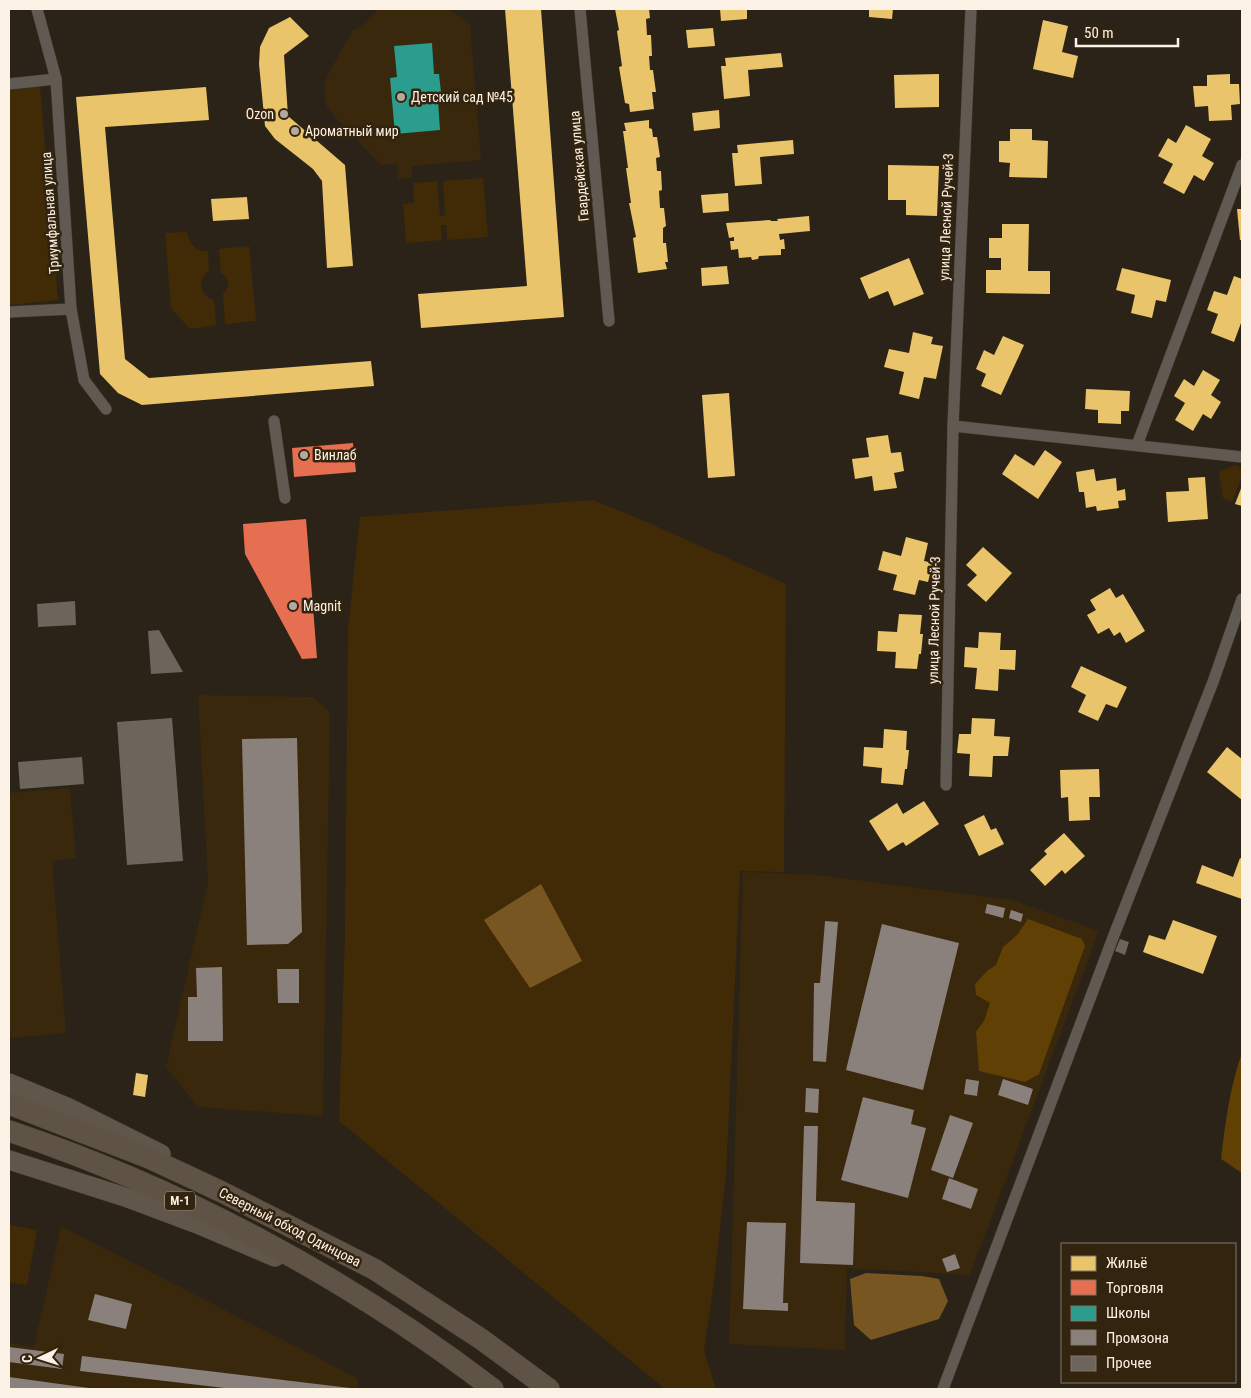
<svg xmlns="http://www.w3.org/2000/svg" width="1251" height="1398" viewBox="0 0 1251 1398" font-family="'Roboto Condensed',sans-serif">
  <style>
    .built { fill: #3a280d }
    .green { fill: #412b07 }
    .forest { fill: #604005 }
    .water { fill: #785621 }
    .homes { fill: #e9c46a }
    .shops { fill: #e76f51 }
    .schools { fill: #2a9d8f }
    .industry { fill: #8a817c }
    .building { fill: #6c655b }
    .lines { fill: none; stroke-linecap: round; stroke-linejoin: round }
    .street-casing { stroke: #453e36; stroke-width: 12 }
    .primary-casing { stroke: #453e36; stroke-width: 20 }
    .highway-casing { stroke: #453e36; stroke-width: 22 }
    .street { stroke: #615a52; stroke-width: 11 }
    .primary { stroke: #60574a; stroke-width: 19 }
    .highway { stroke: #5e5344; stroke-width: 21 }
    .poi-dot { fill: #b3a99d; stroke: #33240f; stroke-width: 2 }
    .labels { text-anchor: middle; stroke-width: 5; stroke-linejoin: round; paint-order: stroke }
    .shield { fill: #33240f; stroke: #c0b4a5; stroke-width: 1 }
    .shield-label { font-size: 12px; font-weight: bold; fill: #fcf1e5 }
    .poi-label { font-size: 14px; fill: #fcf1e5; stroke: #33240f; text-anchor: start }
    .street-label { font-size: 14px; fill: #fcf1e5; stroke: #33240f }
  </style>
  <rect width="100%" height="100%" fill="#2b2317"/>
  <!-- built -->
  <g class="built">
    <polygon points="379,9 449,9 470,24 481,160 412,166 412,178 398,179 397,164 381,165 336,118 326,105 324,89 328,74 353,30 363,26"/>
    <polygon points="198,695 313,697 330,712 323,1116 198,1107 166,1067 208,882"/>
    <polygon points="70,788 76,858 52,861 66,1033 9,1038 9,793"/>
    <polygon points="743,872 817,875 1012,900 1099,931 970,1275 847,1268 845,1350 729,1344"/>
    <polygon points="61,1226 357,1378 358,1389 9,1389 9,1343 34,1347"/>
  </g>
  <!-- green -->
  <g class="green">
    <polygon points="40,87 58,300 9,305 9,90"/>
    <polygon points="483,178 488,237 447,240 446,225 441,225 442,240 406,243 403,204 414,203 413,183 437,181 440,216 445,215 443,181"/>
    <path d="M187,232C189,244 195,251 208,251L209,270C197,280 199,295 214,300L216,325L190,329L171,308L165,233Z"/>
    <path d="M249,246L256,321L225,324L223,294C231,287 230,278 221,273L219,249Z"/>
    <polygon points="1235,465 1242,468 1242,476 1232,502 1223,498 1219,472"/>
    <polygon points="593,500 642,520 786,584 784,872 740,871 726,1174 714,1281 704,1351 716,1389 665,1389 339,1121 345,934 348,629 360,517"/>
    <polygon points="9,1225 37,1230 27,1285 9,1282"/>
  </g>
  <!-- forest -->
  <g class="forest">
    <polygon points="1028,919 1082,939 1085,946 1039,1074 1025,1082 979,1071 976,1032 984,1021 990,1003 976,995 975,984 988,970 996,965 1003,947 1017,935"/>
    <path d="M1242,1053V1173L1221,1159C1225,1124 1230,1086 1242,1053Z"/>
  </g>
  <!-- water -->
  <g class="water">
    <polygon points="541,884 582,961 530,988 484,920"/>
    <polygon points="866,1273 922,1276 939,1279 948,1301 939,1319 871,1340 854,1325 850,1279"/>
  </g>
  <!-- homes -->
  <g class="homes">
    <polygon points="505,9 541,9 564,317 421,328 418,294 527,286"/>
    <polygon points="615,9 649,9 650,18 646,19 647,35 651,35 652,56 649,56 650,70 653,70 656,92 652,92 654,109 630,112 629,104 625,103 619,67 622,66 617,31 619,30"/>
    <polygon points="720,9 747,9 747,19 721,21"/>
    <polygon points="869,9 893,9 892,19 869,17"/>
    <polygon points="290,17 309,36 284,55 288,116 345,165 353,266 327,268 322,181 313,169 275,139 265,126 259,64 260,47 269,28"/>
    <polygon points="1043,20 1068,26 1062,52 1078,56 1073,78 1033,69"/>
    <polygon points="713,28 715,46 688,48 686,30"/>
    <polygon points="781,53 783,67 748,70 750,96 724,99 721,66 726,66 725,58"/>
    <polygon points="939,74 939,107 895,108 894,75"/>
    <polygon points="1230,74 1230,84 1239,84 1240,104 1231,105 1232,120 1209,121 1208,106 1195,107 1193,86 1207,86 1207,75"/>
    <polygon points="206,87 209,120 105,127 125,359 149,378 371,361 374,386 142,405 118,393 100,374 76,97"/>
    <polygon points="719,110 720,128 694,131 692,113"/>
    <polygon points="649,120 649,128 652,129 653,137 657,137 660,157 656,158 657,171 661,171 662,190 659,191 660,208 664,208 666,226 663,228 663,243 666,243 668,262 665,262 667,269 638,273 633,238 636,237 629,203 631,203 626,168 628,168 623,131 626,131 624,123"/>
    <polygon points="1186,125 1211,139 1202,156 1214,163 1204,181 1194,175 1184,194 1163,183 1173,164 1158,156 1168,138 1176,143"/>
    <polygon points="1010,129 1032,129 1032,140 1048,141 1047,178 1009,177 1010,163 999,162 999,141 1010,141"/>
    <polygon points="793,140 794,154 760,157 762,184 735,186 732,153 738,153 737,145"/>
    <polygon points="888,165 939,166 937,216 906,215 906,200 888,200"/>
    <polygon points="728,193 729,211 703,213 701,195"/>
    <polygon points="247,197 249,219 213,221 211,199"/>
    <polygon points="1237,209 1242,209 1242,240 1240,240"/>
    <polygon points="809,216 810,231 779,234 780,240 784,239 785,249 781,249 781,255 759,256 758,259 752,260 751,257 739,258 738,249 731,250 730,241 734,241 734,237 729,238 726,223 770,220 771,221 778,221 777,219"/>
    <polygon points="1002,224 1029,224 1028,271 1050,271 1050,294 986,293 986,270 1001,270 1001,258 989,258 989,238 1002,238"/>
    <polygon points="909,258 924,294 894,306 888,291 869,299 860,278"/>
    <polygon points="727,266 729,284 702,286 701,268"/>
    <polygon points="1122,268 1171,280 1166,302 1156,300 1152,318 1131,313 1135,295 1116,290"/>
    <polygon points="1234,276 1242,279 1242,324 1241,323 1234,342 1211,333 1218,314 1207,310 1214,291 1227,295"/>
    <polygon points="913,332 933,337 931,344 943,346 936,379 924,377 919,399 899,394 904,372 884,367 889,349 909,353"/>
    <polygon points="1003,336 1024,345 1001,395 981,386 986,374 976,369 984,350 994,355"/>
    <polygon points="1203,370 1220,380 1211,395 1221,402 1211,419 1203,414 1193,431 1175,420 1185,403 1174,396 1184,379 1194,386"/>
    <polygon points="1086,389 1130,391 1129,411 1121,411 1121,424 1098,423 1098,410 1085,409"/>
    <polygon points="729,393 735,476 708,478 702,395"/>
    <polygon points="888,435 891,453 901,452 904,471 894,473 897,488 874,491 872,476 855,479 852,459 869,457 866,438"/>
    <polygon points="1045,450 1062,462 1038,499 1002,474 1015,454 1034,466"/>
    <polygon points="1094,469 1096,481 1116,478 1117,491 1125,489 1126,500 1118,501 1119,508 1097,511 1096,506 1086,508 1084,492 1079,492 1076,472"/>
    <polygon points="1205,477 1208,519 1168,522 1166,492 1189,491 1188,478"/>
    <polygon points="1242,486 1242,506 1235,504"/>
    <polygon points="906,537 928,543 924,561 933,563 928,582 919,580 915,595 893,590 897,575 878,570 883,551 901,556"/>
    <polygon points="983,547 1012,573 986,602 967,585 977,575 966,565"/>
    <polygon points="1110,588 1116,598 1123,594 1145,631 1126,643 1120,632 1114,636 1109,628 1098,634 1087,615 1096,610 1090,600"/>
    <polygon points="899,614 922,615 920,634 923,634 921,654 919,654 917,669 895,668 896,652 877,651 878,631 897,632"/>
    <polygon points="979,632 1001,633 1000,650 1016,650 1015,670 999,669 998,691 975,689 977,668 964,667 965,647 978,648"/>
    <polygon points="1081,666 1127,687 1117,708 1106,704 1098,721 1078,712 1086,695 1071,687"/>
    <polygon points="972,718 995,719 994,736 1010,737 1008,756 993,756 992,777 969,776 970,754 957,753 959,734 971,734"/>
    <polygon points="884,729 907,731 906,750 909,750 907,769 905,769 903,785 881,783 882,768 863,766 864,747 883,748"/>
    <polygon points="1227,747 1242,759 1242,800 1207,772"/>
    <polygon points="1099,769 1100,797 1089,797 1090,820 1069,821 1068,797 1061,798 1060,770"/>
    <polygon points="924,801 939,824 906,846 903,842 888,851 869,821 897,803 903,814"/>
    <polygon points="984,815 991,830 996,828 1004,844 979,856 964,825"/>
    <polygon points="1064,833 1085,856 1065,874 1062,870 1045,886 1030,870 1047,854 1044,851"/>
    <polygon points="1240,858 1242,859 1242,899 1196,883 1202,865 1233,877"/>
    <polygon points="1173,920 1217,936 1203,974 1143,952 1149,935 1165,940"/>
    <polygon points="136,1073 148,1075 145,1097 133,1095"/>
  </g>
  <!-- shops -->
  <g class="shops">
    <polygon points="353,443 356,472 294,477 292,448"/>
    <polygon points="306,519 317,658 302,659 245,554 243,524"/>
  </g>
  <!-- schools -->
  <polygon class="schools" points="432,43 434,74 439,74 442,101 438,101 440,130 395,134 390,78 397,77 394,46"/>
  <!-- industry -->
  <g class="industry">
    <polygon points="297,738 302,932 288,944 247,945 242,739"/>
    <polygon points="987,904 1005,908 1003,918 985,913"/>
    <polygon points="1011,910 1023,914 1021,922 1009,918"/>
    <polygon points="825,921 838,922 826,1062 813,1061 814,983 820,983"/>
    <polygon points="882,924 959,943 923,1090 846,1070"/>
    <polygon points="222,967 223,1041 188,1041 188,997 197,997 196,968"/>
    <polygon points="277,969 299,969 299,1003 278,1003"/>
    <polygon points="966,1079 979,1081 977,1096 964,1094"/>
    <polygon points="1003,1079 1033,1089 1028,1105 998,1095"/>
    <polygon points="806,1088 819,1089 818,1113 805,1112"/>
    <polygon points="863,1097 914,1110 911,1124 926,1128 908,1198 841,1180"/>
    <polygon points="950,1115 973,1123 953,1178 931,1170"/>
    <polygon points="804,1126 818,1126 816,1201 855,1203 853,1265 800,1263"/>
    <polygon points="949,1178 978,1189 971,1209 942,1199"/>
    <polygon points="747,1222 786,1223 783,1303 788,1303 788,1311 743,1309"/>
    <polygon points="955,1254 960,1268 947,1272 942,1259"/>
    <polygon points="95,1294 132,1304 126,1329 88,1320"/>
    <polygon points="9,1347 64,1354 62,1369 9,1362"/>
    <polygon points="82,1356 350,1388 350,1389 233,1389 80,1371"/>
    <polygon points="9,1377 89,1388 89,1389 9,1389"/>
  </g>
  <!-- building -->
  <g class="building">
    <polygon points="75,601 76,625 38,627 37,604"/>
    <polygon points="159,630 183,672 151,674 148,631"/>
    <polygon points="172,718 183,861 127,865 117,722"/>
    <polygon points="82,757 84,784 20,789 18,762"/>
    <polygon points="1120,939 1129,942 1125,955 1115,951"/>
  </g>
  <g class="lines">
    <defs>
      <g id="street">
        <polyline points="37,9 56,79 71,309 84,380 106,409"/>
        <polyline points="580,9 609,321"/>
        <polyline points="9,84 56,79"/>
        <polyline points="9,312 71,309"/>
        <polyline points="274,421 285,498"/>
        <polyline points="953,426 971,9"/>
        <polyline points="1137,445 1242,165"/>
        <polyline points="946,785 953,426 1242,457"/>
        <polyline points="943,1389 1114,935 1213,682 1242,599"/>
      </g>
      <g id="primary">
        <polyline points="9,1083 69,1108 161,1154"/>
        <polyline points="9,1160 128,1198 200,1225 275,1257"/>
      </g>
      <g id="highway">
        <polyline points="9,1104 149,1158 222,1192 374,1269 481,1339 549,1389"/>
        <path d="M9,1131C182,1189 348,1278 493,1389"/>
      </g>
    </defs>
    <!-- street casing -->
    <use href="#street" class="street-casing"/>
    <!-- primary casing -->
    <use href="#primary" class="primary-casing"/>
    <!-- highway casing -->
    <use href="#highway" class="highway-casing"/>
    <!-- street -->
    <use href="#street" class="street"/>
    <!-- primary -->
    <use href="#primary" class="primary"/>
    <!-- highway -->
    <use href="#highway" class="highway"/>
  </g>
  <!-- markers -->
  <g class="poi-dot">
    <circle cx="401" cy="97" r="5"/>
    <circle cx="284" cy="114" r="5"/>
    <circle cx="295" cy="131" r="5"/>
    <circle cx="304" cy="455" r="5"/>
    <circle cx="293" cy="606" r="5"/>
  </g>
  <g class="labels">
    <!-- shield labels -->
    <rect class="shield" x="165" y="1191.5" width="30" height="19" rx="4"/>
    <g class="shield-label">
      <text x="180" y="1205">М-1</text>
    </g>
    <!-- poi labels -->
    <g class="poi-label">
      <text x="411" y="102">Детский сад №45</text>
      <text x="274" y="119" text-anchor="end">Ozon</text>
      <text x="305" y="136">Ароматный мир</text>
      <text x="314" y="460">Винлаб</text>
      <text x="303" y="611">Magnit</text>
    </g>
    <!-- street labels -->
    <g class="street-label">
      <text transform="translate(579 166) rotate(-95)" y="5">Гвардейская улица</text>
      <text transform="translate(50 213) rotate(-94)" y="5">Триумфальная улица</text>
      <text transform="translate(946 217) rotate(-88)" y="5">улица Лесной Ручей-3</text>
      <text transform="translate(934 620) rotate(-89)" y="5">улица Лесной Ручей-3</text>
      <text transform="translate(290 1227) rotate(27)" y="5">Северный обход Одинцова</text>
    </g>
  </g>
  <!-- border -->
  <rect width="1251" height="1398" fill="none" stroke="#fcf1e5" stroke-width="20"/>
  <!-- legend -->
  <rect x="1061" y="1243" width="175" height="140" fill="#33240f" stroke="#837665"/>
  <rect x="1071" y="1256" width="25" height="15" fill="#e9c46a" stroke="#837665"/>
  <text x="1106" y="1268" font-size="15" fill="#fcf1e5">Жильё</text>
  <rect x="1071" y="1280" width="25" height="15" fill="#e76f51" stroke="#837665"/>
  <text x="1106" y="1293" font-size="15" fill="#fcf1e5">Торговля</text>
  <rect x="1071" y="1306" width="25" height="15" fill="#2a9d8f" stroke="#837665"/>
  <text x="1106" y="1318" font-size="15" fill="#fcf1e5">Школы</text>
  <rect x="1071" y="1330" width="25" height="15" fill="#8a817c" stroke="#837665"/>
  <text x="1106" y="1343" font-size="15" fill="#fcf1e5">Промзона</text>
  <rect x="1071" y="1356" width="25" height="15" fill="#6c655b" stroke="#837665"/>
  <text x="1106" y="1368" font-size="15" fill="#fcf1e5">Прочее</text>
  <!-- north arrow -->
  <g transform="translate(40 1358) rotate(266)" stroke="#33240f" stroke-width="4" paint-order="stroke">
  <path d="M0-4L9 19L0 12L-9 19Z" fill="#fcf1e5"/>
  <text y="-8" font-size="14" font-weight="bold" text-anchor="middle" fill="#fcf1e5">С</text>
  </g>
  <!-- scale -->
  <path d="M1076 38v8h102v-8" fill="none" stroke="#fcf1e5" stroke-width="2.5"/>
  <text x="1084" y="38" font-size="15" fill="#fcf1e5" stroke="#33240f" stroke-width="4" paint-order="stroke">50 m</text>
</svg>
